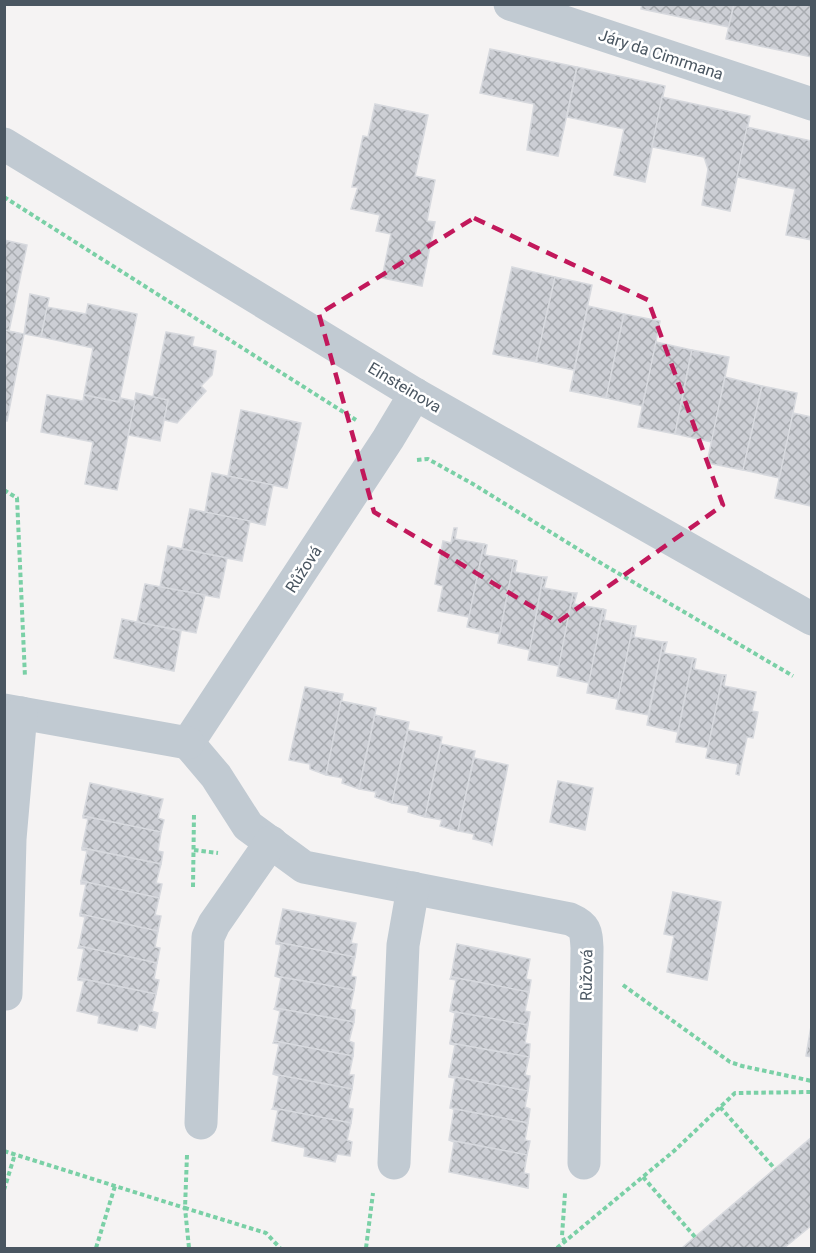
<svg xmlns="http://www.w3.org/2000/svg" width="816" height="1253" viewBox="0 0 816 1253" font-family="Roboto,sans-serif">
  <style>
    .building { fill: url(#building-cross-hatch); stroke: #d7d9de; stroke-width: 1.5 }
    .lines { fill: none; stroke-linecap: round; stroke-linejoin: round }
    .path { stroke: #7ad0a6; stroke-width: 4; stroke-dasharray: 4.5 3; stroke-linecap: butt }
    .minor { stroke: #c1cad2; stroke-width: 33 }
    .marked { fill: none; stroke: #c2185b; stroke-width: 4.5; stroke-dasharray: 12 8; stroke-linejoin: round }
    .labels { text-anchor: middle; stroke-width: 5; stroke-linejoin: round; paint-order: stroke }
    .street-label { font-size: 16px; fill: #4a5661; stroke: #fff }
  </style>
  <defs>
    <pattern id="building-cross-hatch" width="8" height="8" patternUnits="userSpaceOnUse" patternTransform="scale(1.5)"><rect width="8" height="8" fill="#cdcfd5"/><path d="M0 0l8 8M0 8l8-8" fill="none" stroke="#a8abb0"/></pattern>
  </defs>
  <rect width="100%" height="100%" fill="#f5f3f3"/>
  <!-- building -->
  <g class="building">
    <polygon points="642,4 734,4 729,27 641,9"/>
    <polygon points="734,4 812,4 812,57 726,39"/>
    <polygon points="490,49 577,67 558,156 527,150 534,104 480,93"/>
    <polygon points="577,67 665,86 645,182 614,175 624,129 567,117"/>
    <polygon points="662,97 750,116 730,211 702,205 708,169 704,157 652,147"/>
    <polygon points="375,104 428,115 415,176 435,180 427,221 435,222 422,286 382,278 391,234 376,231 380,215 351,209 358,187 352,187 363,136 368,137"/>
    <polygon points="747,127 812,141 812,240 786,235 795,189 737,177"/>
    <polygon points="4,240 27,245 9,331 4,330"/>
    <polygon points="512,267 555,277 536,362 493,354"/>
    <polygon points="555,277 592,285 574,370 536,362"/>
    <polygon points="30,294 49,298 41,337 24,334"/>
    <polygon points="88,304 137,314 119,402 84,395 93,348 41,337 47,307 86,314"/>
    <polygon points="588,306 624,314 606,398 570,391"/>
    <polygon points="624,314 660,321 643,406 606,398"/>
    <polygon points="4,330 24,334 7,421 4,421"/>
    <polygon points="166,332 194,337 192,346 216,351 212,375 201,386 206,391 177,423 164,420 168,400 153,397"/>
    <polygon points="656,342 692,350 675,434 638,427"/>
    <polygon points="692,350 729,357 712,442 675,434"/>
    <polygon points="725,377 762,386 743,470 707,463"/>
    <polygon points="762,386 797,393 780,478 743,470"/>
    <polygon points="136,393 168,400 160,441 128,435"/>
    <polygon points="47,395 83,401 84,395 119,402 120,398 135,401 117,490 85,484 93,442 41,432"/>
    <polygon points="241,410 301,423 287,488 228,476"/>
    <polygon points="793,413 812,417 811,506 775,498"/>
    <polygon points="212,473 273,485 265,525 205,512"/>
    <polygon points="190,509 250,521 242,561 182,549"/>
    <polygon points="454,528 457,528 455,539 484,544 469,617 438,611 443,586 435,584 443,541 451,543"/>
    <polygon points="484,544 487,545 485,555 514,560 500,634 467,627"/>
    <polygon points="168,546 227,558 219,598 160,587"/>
    <polygon points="514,560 517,561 515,572 543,577 530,650 498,643"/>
    <polygon points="543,577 547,577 544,588 573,593 559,666 528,660"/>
    <polygon points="145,584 205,595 196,633 137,622"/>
    <polygon points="573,593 577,593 574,604 603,609 589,683 557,676"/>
    <polygon points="603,609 606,610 604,620 633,626 618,699 587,693"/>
    <polygon points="122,619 181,631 174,671 114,658"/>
    <polygon points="633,626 636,626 634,637 663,642 648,715 616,709"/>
    <polygon points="663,642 667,642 664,653 693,658 678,732 647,725"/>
    <polygon points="693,658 696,659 694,669 723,675 708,748 676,742"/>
    <polygon points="723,675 726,675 724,686 756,692 752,711 758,712 753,738 747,737 739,775 736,774 738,764 706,758"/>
    <polygon points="305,687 343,694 326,775 310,769 310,764 289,760"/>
    <polygon points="341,701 376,708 359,789 342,783 343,778 326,775"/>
    <polygon points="375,715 409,722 392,803 375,797 376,792 359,789"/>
    <polygon points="408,730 442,737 425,817 408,812 409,806 392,803"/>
    <polygon points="441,744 475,751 458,831 440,826 442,820 425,817"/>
    <polygon points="474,758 508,765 492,845 490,843 473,839 474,834 458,831"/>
    <polygon points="558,781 593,788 585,830 550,822"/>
    <polygon points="90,783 163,799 158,818 164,820 161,832 83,816"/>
    <polygon points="83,816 161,832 158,851 163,852 161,864 82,848 88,819 83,818"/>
    <polygon points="82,848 161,864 156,883 162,884 159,898 81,881 87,851 82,850"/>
    <polygon points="81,881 159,898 155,915 161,916 158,931 80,914 86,884 81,884"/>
    <polygon points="673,892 721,902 707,980 667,972 674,936 664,934"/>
    <polygon points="283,909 356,923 351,943 357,944 355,957 276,942"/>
    <polygon points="80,914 158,931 155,947 160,948 157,963 79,946 85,917 80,916"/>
    <polygon points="276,942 355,957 351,976 356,977 354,990 275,976 281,945 276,944"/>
    <polygon points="457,944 530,959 526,979 531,980 529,992 451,977"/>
    <polygon points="79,946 157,963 154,979 159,980 156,994 78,978 84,949 78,948"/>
    <polygon points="275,976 354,990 350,1009 355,1010 354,1022 275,1008 281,978"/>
    <polygon points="451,977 529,992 525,1011 530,1012 528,1025 450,1011 456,980 450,979"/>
    <polygon points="78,978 156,994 152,1011 158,1013 155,1028 139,1024 137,1031 98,1023 99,1016 77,1011 84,981 78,980"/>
    <polygon points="275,1008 354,1022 349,1041 354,1043 353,1056 274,1041 280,1011 274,1009"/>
    <polygon points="450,1011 528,1025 525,1043 530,1044 529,1057 450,1043 455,1013"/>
    <polygon points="812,1020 812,1057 806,1056"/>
    <polygon points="274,1041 353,1056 349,1075 354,1075 352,1089 273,1074 279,1044 273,1043"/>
    <polygon points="450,1043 529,1057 525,1075 530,1076 528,1091 449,1076 455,1045 450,1044"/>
    <polygon points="273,1074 352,1089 348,1108 353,1109 351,1123 273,1108 279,1076"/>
    <polygon points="449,1076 528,1091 525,1107 530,1109 528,1123 450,1108 455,1078 449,1077"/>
    <polygon points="273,1108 351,1123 347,1140 352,1142 350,1156 337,1154 335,1162 304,1156 305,1148 272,1141 278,1110 272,1109"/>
    <polygon points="450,1108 528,1123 525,1140 530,1141 527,1155 449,1140 454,1109"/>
    <polygon points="812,1137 812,1225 784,1248 682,1248"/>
    <polygon points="449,1140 527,1155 524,1173 529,1174 528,1188 449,1172 454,1142"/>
  </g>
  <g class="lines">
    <!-- path -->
    <g class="path">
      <polyline points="4,197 356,420"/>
      <polyline points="417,460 428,459 473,484 594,559 793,676"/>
      <polyline points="4,490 17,498 25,677"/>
      <polyline points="194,850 218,853"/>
      <polyline points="193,887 194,813"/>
      <polyline points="623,985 730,1062 742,1066 812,1081"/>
      <polyline points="720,1107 775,1169"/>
      <polyline points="4,1151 185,1208 189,1248"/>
      <polyline points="187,1155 185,1208 266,1233 280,1248"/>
      <polyline points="643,1177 695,1237"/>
      <polyline points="4,1190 15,1154"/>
      <polyline points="565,1242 562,1236 565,1193"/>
      <polyline points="96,1248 115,1186"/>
      <polyline points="366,1248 373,1193"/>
      <polyline points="557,1248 674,1151 735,1093 812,1092"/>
    </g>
    <!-- minor -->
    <g class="minor">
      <polyline points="510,4 812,104"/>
      <polyline points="4,144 415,394 812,619"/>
      <path d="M415,394L388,439L188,743L216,776L248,826L304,867L570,919C586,926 586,931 587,948L584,1163"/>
      <polyline points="4,710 188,743"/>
      <polyline points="6,994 10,839 21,713"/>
      <polyline points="201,1123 208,937 214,924 271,842"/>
      <polyline points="394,1163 403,945 413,888"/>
    </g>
  </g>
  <!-- marked area -->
  <path class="marked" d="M474,218L648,300L723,505L558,622L374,512L319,314Z"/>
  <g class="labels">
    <!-- street labels -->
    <g class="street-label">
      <text transform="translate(661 54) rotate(18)" y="6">Járy da Cimrmana</text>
      <text transform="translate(405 387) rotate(31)" y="6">Einsteinova</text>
      <text transform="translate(303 569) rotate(-57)" y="6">Růžová</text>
      <text transform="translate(586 975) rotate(-89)" y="6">Růžová</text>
    </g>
  </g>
  <!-- border -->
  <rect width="816" height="1253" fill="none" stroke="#4a5661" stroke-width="12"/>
</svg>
